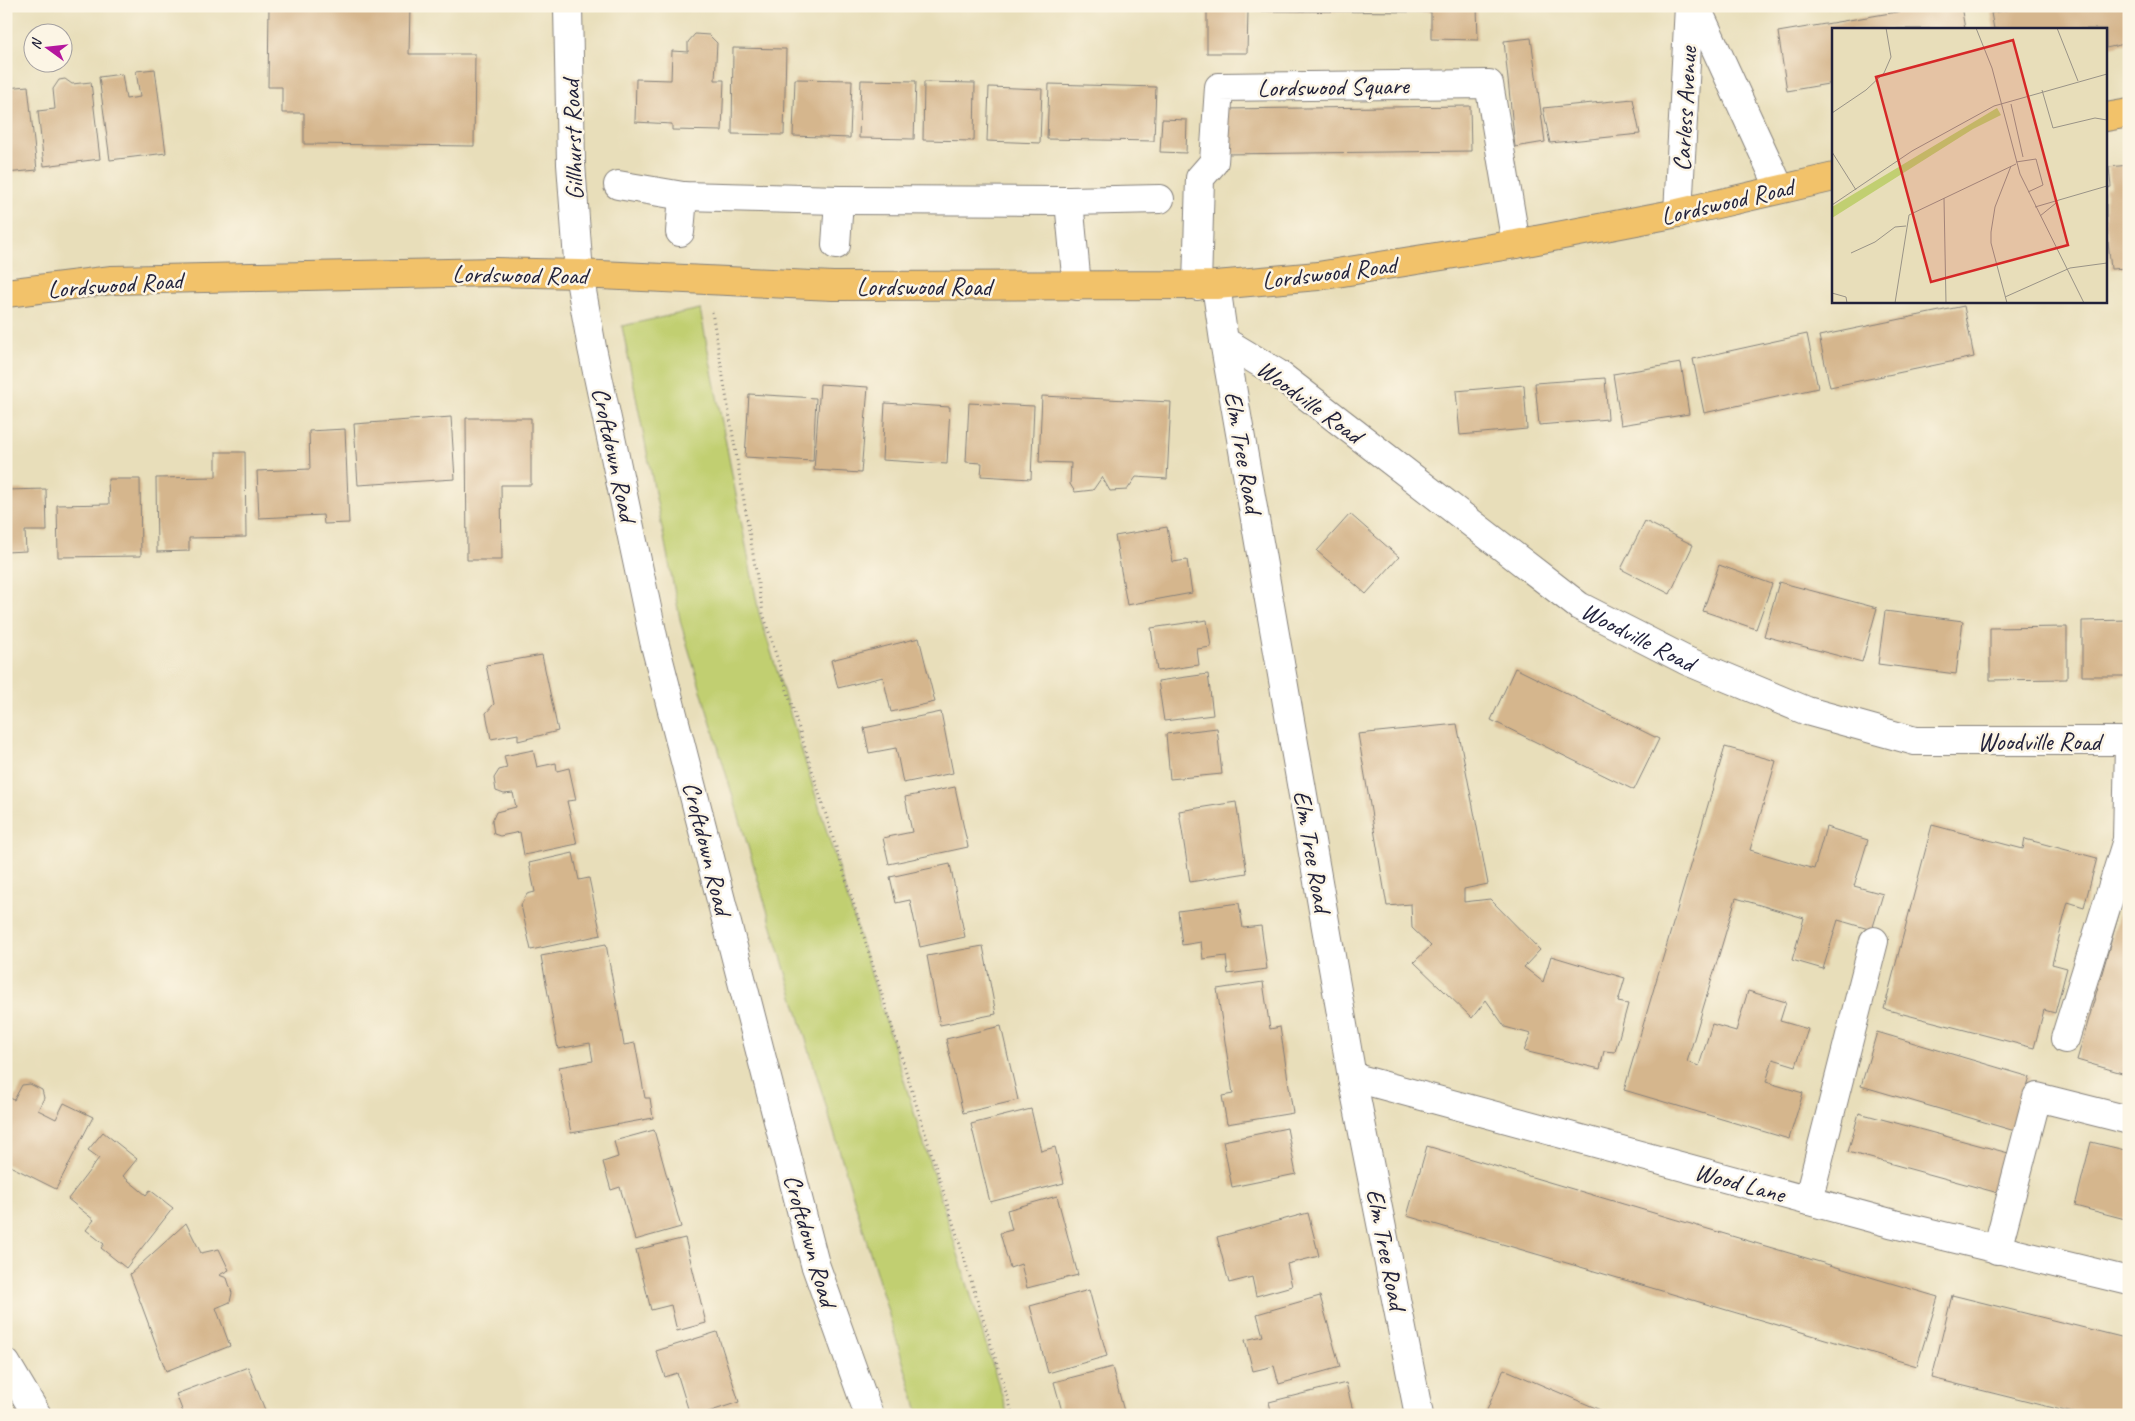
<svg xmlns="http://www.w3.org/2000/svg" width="2135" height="1421" viewBox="0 0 2135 1421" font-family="Caveat,sans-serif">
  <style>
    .green { fill: #c1cf71; stroke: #727856 }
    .building { fill: #d5b68d }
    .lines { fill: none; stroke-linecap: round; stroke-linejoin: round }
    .minor-casing { stroke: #85807a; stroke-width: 30 }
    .major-casing { stroke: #85807a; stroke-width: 30 }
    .path { stroke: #85807a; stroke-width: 3; stroke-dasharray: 1 4; stroke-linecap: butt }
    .minor { stroke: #fff; stroke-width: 28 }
    .major { stroke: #f2c26a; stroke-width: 28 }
    .labels { text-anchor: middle; stroke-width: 5; stroke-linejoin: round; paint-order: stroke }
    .street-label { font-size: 25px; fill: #22223b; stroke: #fcf5e5 }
    .inset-road { fill: none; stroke: #999387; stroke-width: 1 }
    .view { fill: #d62828; fill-opacity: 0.15; stroke: #d62828; stroke-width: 2.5 }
    .inset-edge { fill: none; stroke: #22223b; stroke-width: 2.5 }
  </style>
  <rect width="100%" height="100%" fill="#fcf5e5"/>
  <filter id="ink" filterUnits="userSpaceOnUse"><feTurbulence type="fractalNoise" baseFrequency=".02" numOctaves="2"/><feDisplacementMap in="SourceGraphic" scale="10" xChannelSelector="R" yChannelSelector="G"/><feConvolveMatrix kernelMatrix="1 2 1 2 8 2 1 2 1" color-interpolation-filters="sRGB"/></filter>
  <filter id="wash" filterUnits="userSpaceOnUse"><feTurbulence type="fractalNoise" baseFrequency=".0096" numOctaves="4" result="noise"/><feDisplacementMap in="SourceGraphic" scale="20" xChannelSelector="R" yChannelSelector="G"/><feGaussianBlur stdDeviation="1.12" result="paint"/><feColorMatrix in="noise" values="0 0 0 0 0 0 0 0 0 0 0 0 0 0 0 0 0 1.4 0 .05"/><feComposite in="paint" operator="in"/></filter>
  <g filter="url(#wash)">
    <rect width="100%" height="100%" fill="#e8deba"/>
    <!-- green -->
    <polygon class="green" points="700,309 759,613 1008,1415 919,1415 681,624 622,326"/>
    <g id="blocks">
      <!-- building -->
      <g class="building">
        <polygon points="269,6 410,6 409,54 475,54 474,146 304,144 304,113 282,113 282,87 268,87"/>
        <polygon points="1207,6 1477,6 1478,40 1431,39 1431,12 1248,11 1247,53 1207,53"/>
        <polygon points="1932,6 1961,6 1965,29 1834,29 1834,83 1787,91 1778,32"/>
        <polygon points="2026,6 2128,6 2129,43 2106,48 2106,29 1994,29 1991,13"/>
        <polygon points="695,34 709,35 717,43 715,80 724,80 722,131 672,130 672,124 635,122 636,79 671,80 672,51 688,52 688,42"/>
        <polygon points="1531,38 1545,142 1515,147 1504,41"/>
        <polygon points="733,48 786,49 784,135 732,134"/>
        <polygon points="155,69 166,153 110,160 99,77 122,74 126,99 140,97 136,71"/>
        <polygon points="65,79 72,84 91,82 100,159 44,166 38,111 55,109 53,89 59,80"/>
        <polygon points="795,79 852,80 850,138 793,136"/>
        <polygon points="861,80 916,81 914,139 859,138"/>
        <polygon points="924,82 975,83 974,141 923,140"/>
        <polygon points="1049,84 1156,87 1154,141 1047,139"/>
        <polygon points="28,86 37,170 6,173 6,88"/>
        <polygon points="989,87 1042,89 1040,143 987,141"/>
        <polygon points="1633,99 1640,134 1550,143 1543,108"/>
        <polygon points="1470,106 1471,151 1224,154 1223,109"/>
        <polygon points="1162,119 1187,120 1186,153 1160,152"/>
        <polygon points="2129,165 2129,268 2111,269 2106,223 2106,188 2111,187 2109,167"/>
        <polygon points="1964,306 1974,357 1830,387 1819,336"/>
        <polygon points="1807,334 1818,388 1704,413 1693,359"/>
        <polygon points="1681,363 1689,414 1621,425 1613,374"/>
        <polygon points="1605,378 1608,419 1539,425 1535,383"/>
        <polygon points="820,384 868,387 861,473 814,470"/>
        <polygon points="1524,385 1527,429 1460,435 1456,391"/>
        <polygon points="749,394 816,398 813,461 745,457"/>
        <polygon points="1042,396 1171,402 1167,479 1136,477 1127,490 1110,491 1102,477 1093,490 1075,492 1070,484 1071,463 1039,462"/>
        <polygon points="885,403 950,407 947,464 882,460"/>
        <polygon points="969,403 1034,406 1031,479 981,476 982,463 966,462"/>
        <polygon points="451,417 455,479 358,485 354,424"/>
        <polygon points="466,418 531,418 531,485 501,485 502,560 467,560"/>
        <polygon points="345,429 349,523 324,524 323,515 259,518 257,471 310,469 309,431"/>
        <polygon points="216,452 245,452 246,537 189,538 189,551 157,552 156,478 216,477"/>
        <polygon points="108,479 140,479 141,556 58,557 57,505 109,504"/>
        <polygon points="46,489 47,531 25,531 26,551 6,552 6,490"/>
        <polygon points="1350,514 1399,557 1366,594 1317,551"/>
        <polygon points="1645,521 1693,545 1670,594 1621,569"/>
        <polygon points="1167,527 1173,562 1187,560 1192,593 1127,605 1115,536"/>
        <polygon points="1719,565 1772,584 1756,629 1703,611"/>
        <polygon points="1779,582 1877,608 1862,662 1764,636"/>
        <polygon points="1885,611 1963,621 1956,674 1878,664"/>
        <polygon points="1207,620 1211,647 1197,649 1199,665 1157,671 1151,628"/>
        <polygon points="2129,620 2129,676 2082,676 2082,621"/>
        <polygon points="2067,627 2067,679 1990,680 1990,628"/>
        <polygon points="919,638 935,702 891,712 883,677 838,688 831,660"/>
        <polygon points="542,655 558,731 518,741 518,734 491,739 486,713 494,704 486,665"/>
        <polygon points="1515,668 1659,739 1634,790 1491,720"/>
        <polygon points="1208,674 1213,715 1164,721 1158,681"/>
        <polygon points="941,712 953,773 903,783 896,748 869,753 864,728"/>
        <polygon points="1457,724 1488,884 1464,889 1464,902 1490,899 1540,950 1524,967 1543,982 1551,956 1625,978 1618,1002 1628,1004 1615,1052 1604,1051 1600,1069 1524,1051 1531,1034 1505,1027 1486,1000 1472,1018 1414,962 1431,946 1412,928 1411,904 1387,906 1358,734"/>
        <polygon points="1217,728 1222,774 1170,779 1166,734"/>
        <polygon points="1725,747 1776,761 1750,850 1814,869 1826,827 1868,840 1854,886 1883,894 1872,930 1838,920 1823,969 1792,960 1804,918 1736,898 1687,1062 1699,1066 1712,1024 1736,1031 1748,991 1786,1002 1780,1021 1808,1029 1796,1066 1773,1059 1766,1082 1803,1093 1789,1139 1624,1090"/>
        <polygon points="533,750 537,767 556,763 557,771 569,768 576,800 567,801 577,844 524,855 520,832 500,836 494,834 492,821 496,812 516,807 513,793 504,794 496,791 494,778 499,770 507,768 504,756"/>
        <polygon points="955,787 968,847 889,864 883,838 912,832 905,797"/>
        <polygon points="1236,802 1247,873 1190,882 1179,811"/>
        <polygon points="1932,825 2023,849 2025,839 2097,858 2084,907 2068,902 2052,964 2067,968 2055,1013 2044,1010 2034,1048 1884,1009"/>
        <polygon points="573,853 579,880 589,878 601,935 531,950 521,905 527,894 535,892 529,863"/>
        <polygon points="950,864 965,937 920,947 910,900 896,903 890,877"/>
        <polygon points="2129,879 2129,1075 2077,1060"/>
        <polygon points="1239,903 1243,928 1261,926 1267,969 1228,974 1226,956 1203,959 1201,942 1182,945 1178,911"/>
        <polygon points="606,944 624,1045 635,1043 645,1098 650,1098 653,1118 571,1133 559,1067 593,1061 590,1043 558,1049 541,956"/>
        <polygon points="983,946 996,1014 940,1025 927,956"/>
        <polygon points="1263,982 1270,1029 1280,1027 1293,1113 1227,1124 1222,1096 1233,1094 1217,989"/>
        <polygon points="1001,1026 1018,1100 963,1113 946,1039"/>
        <polygon points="1877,1032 2030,1077 2015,1131 1861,1086"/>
        <polygon points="30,1084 42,1090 44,1098 38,1110 56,1119 64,1103 93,1117 56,1189 6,1164 6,1096 14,1100 22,1085"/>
        <polygon points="1031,1109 1041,1151 1055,1147 1064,1183 990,1202 971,1124"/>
        <polygon points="1859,1113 2012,1154 2002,1194 1848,1152"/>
        <polygon points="1287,1128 1296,1174 1232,1187 1223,1141"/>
        <polygon points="654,1130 681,1227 635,1240 620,1187 611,1190 603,1162 618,1157 614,1141"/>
        <polygon points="103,1132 137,1159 123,1176 146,1195 150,1190 173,1208 126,1268 101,1248 104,1244 86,1230 94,1220 68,1199 99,1158 88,1150"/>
        <polygon points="2091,1142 2129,1151 2129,1220 2075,1206"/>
        <polygon points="1427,1146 1938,1297 1917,1366 1407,1216"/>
        <polygon points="1057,1196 1078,1275 1027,1288 1021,1264 1010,1268 1000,1233 1012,1230 1007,1210"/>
        <polygon points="1308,1213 1319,1256 1287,1264 1292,1286 1256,1296 1252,1277 1229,1283 1217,1237"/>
        <polygon points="186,1223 201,1253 219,1249 229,1270 219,1275 227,1278 232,1293 230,1302 216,1308 230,1346 166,1371 130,1274"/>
        <polygon points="685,1238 706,1323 677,1331 671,1305 651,1310 636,1250"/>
        <polygon points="1089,1290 1107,1356 1048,1373 1030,1306"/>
        <polygon points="1952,1295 2129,1339 2129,1415 2081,1415 1932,1378"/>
        <polygon points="1320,1296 1340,1367 1279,1384 1274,1366 1253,1371 1245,1340 1263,1336 1257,1314"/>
        <polygon points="717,1332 739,1402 699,1415 690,1415 677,1373 665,1377 656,1351"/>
        <polygon points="248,1367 267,1415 184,1415 176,1394"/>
        <polygon points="1112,1367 1125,1415 1063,1415 1054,1382"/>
        <polygon points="1504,1369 1612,1415 1485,1415"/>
        <polygon points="1346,1383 1354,1415 1272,1415 1269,1402"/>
      </g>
    </g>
  </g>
  <g filter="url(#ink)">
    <use href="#blocks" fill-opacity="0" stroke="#85807a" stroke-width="1"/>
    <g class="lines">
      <defs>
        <g id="minor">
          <polyline points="568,6 571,164 579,274 592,348 654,641 815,1264 869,1415"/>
          <polyline points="1696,6 1780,189"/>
          <polyline points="618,185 683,196 839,200 1069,201 1160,199"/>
          <polyline points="1069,201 1077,286"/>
          <polyline points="1678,213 1689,6"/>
          <polyline points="680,232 683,196"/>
          <polyline points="836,245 839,200"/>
          <polyline points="1216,285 1224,341 1352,1077 1419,1415"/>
          <polyline points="1197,286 1200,178 1214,162 1219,87 1489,84 1516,244"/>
          <path id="s1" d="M1224,341L1277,373L1579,606L1687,661L1807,711L1915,741H2129"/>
          <polyline points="2065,1039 2127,840 2129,744"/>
          <polyline points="1352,1077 1894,1224 2129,1281"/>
          <polyline points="1808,1201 1874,941"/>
          <polyline points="1997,1250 2037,1097 2129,1120"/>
          <polyline points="6,1363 37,1415"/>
        </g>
        <g id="major">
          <polyline points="2106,117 2129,113"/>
          <polyline points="6,293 112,280 495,272 579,274 833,286 1216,285 1318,276 1516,244 1678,213 1834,177"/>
        </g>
      </defs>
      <!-- minor casing -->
      <use href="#minor" class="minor-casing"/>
      <!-- major casing -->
      <use href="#major" class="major-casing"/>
      <!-- path -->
      <polyline class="path" points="712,312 763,613 1013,1415"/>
      <!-- minor -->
      <use href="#minor" class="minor"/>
      <!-- major -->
      <use href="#major" class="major"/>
    </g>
  </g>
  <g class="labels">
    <!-- street labels -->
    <g class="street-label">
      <text transform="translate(1333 86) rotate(-1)" y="9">Lordswood Square</text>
      <text transform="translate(1684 109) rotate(-87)" y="9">Carless Avenue</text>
      <text transform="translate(572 140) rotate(-92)" y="9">Gillhurst Road</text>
      <text transform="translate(1727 201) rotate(-13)" y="9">Lordswood Road</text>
      <text transform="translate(1329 272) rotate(-7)" y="9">Lordswood Road</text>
      <text transform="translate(520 274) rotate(1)" y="9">Lordswood Road</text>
      <text transform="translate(115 284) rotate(-4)" y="9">Lordswood Road</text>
      <text x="924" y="295">Lordswood Road</text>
      <text transform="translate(1310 401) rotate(36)" y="9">Woodville Road</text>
      <text transform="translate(1244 452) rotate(80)" y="9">Elm Tree Road</text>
      <text transform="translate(615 454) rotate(78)" y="9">Croftdown Road</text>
      <text dy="9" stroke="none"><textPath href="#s1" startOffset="510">Woodville Road</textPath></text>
      <text x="2039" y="750">Woodville Road</text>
      <text transform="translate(708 848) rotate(76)" y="9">Croftdown Road</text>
      <text transform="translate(1313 851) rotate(80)" y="9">Elm Tree Road</text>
      <text transform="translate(1740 1182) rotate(15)" y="9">Wood Lane</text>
      <text transform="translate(811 1240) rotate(74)" y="9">Croftdown Road</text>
      <text transform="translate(1387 1249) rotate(79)" y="9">Elm Tree Road</text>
    </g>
  </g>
  <!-- overview -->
  <g transform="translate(1832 28)">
    <rect width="275" height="275" fill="#e8deba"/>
    <path d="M165,80L169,87L141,101L0,190V179Z" fill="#c1cf71"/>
    <path class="inset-road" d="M144,0L160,40L188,146L252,275M225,0L246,53M210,62L221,100L263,90L275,92M179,76L191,129M0,85L34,62L52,45L59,29L54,0M0,124L24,162M184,134L204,131L211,157L196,164M112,170L114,275M0,177L80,123L162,78L275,46M203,179L275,158M208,188L224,175M19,225L43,214L63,199L74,198M0,265L14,269L15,275M173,269L238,240L275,235M63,275L77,187L184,136M175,275L159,215V204L163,179L179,138"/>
    <path class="view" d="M181,12L236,217L99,254L44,49Z"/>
    <rect width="275" height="275" class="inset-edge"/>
  </g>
  <!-- margin -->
  <rect width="2135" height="1421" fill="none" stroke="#fcf5e5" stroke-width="25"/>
  <!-- north arrow -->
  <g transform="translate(48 48) rotate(285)"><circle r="24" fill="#fcf5e5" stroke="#a5a1a1"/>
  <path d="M0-4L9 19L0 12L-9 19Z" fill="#b5179e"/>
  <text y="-8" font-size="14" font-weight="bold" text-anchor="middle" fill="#22223b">N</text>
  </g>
</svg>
